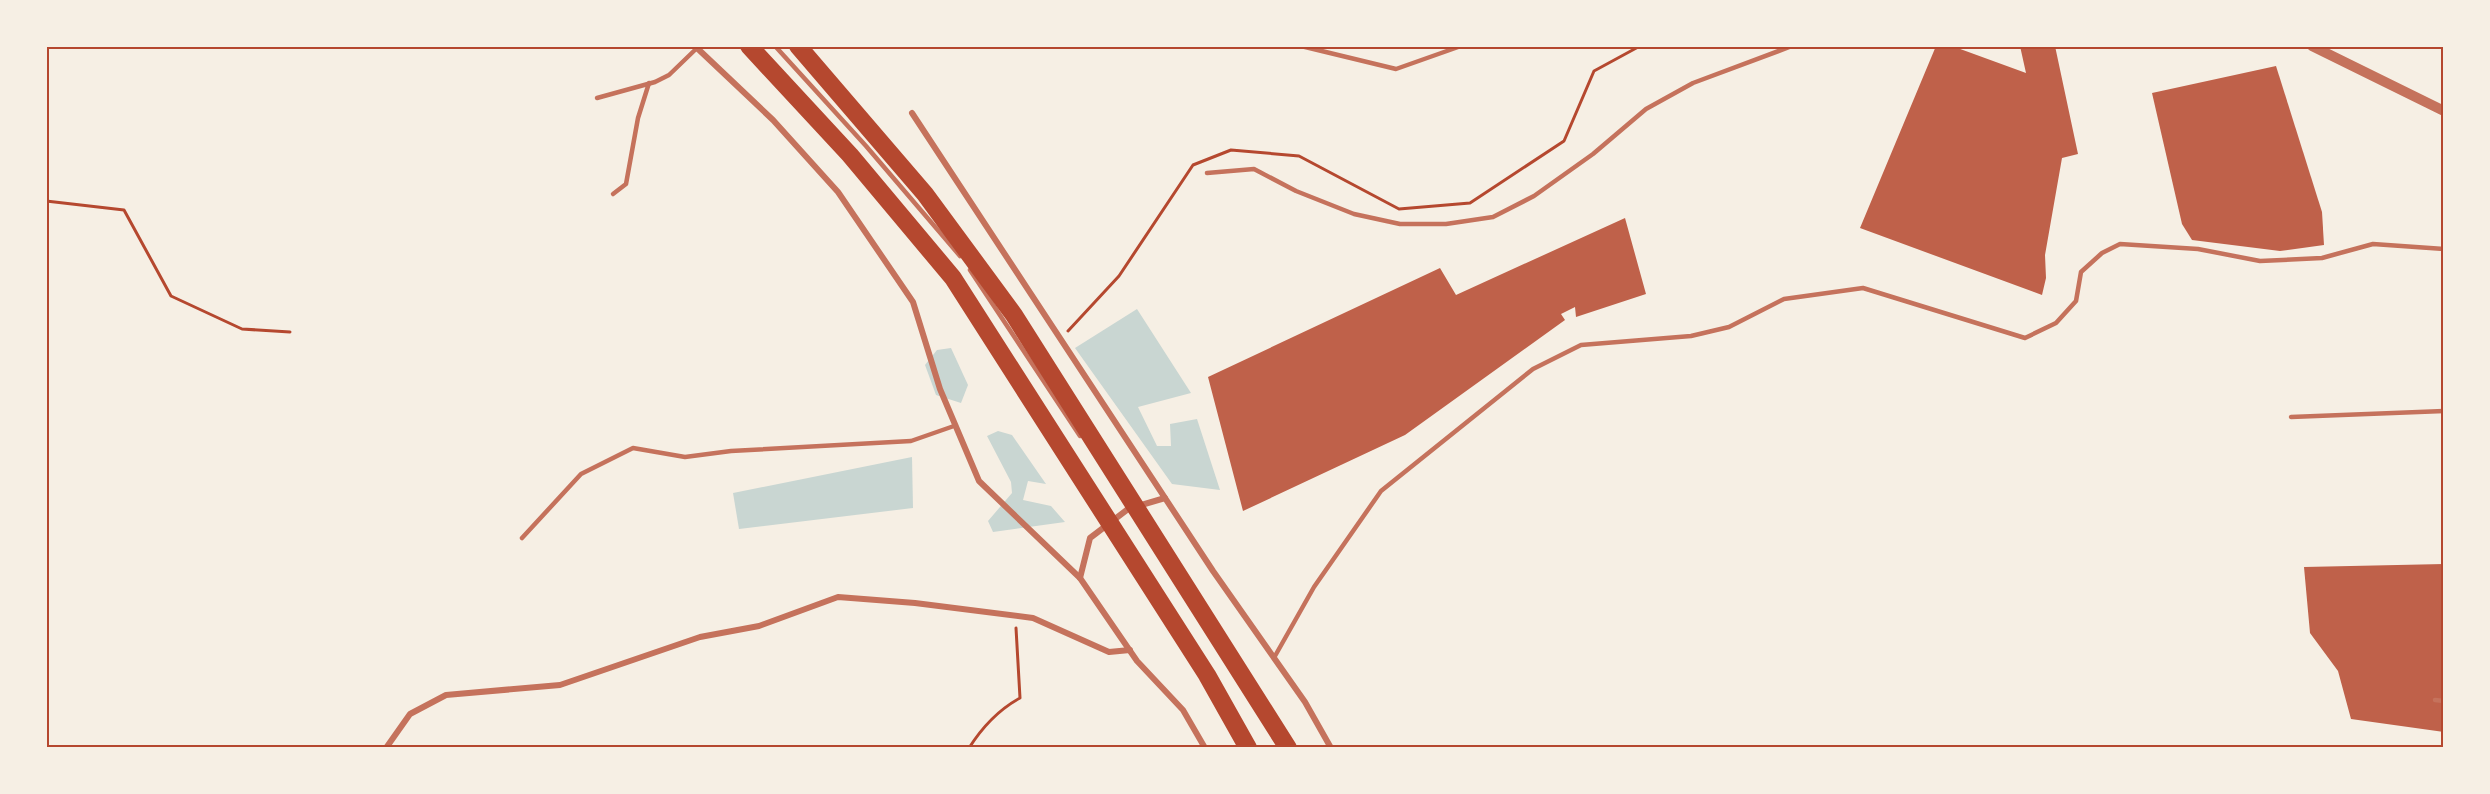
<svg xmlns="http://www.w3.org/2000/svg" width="2490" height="794" viewBox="0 0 2490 794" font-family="'Open Sans',sans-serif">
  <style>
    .water { fill: #c9d6d2 }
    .building { fill: #bf614a }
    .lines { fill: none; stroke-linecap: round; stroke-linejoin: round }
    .path { stroke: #b5482f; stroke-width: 3 }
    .service { stroke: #c5725c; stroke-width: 4.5 }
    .minor { stroke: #c5725c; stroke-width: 6 }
    .tertiary { stroke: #c5725c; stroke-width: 10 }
    .motorway { stroke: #b5482f; stroke-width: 18 }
    .neatline { fill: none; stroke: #b5482f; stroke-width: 2 }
  </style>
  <rect width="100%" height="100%" fill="#f6efe4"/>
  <!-- water -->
  <g class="water">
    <polygon points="1137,309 1191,393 1138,407 1157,446 1171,446 1170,424 1197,419 1220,490 1172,484 1075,348"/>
    <polygon points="951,348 968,385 961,403 936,395 925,365 937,350"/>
    <polygon points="998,431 1012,435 1046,484 1028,481 1023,500 1051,506 1065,522 993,532 988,521 1012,493 1011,482 987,436"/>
    <polygon points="912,457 913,508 739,529 733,493"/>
  </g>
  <!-- building -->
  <g class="building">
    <polygon points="1936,46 1952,46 2026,73 2020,46 2055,46 2078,154 2062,158 2045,255 2046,278 2042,295 1860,228"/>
    <polygon points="2276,66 2322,212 2324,245 2280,251 2192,240 2182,224 2152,93"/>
    <polygon points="1625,218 1646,294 1576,317 1575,307 1561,314 1565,320 1405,435 1243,511 1208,377 1440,268 1456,295"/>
    <polygon points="2444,564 2444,732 2351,719 2338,671 2310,633 2304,567"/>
  </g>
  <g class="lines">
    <!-- path -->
    <g class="path">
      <polyline points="46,201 124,210 171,296 242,329 290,332"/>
      <polyline points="1068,331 1119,276 1193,165 1231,150 1299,156 1399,209 1470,203 1564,141 1594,71 1640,46"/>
      <path d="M969,748C983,726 998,710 1020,698L1016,628"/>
    </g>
    <!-- service -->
    <g class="service">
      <polyline points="775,46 866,146 960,256"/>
      <polyline points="1301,46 1396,69 1461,46"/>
      <polyline points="597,98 655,82 669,75 697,48"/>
      <polyline points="1207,173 1254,169 1296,191 1354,214 1400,224 1446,224 1493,217 1534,196 1593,154 1646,109 1693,83 1792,46"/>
      <polyline points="613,194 626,184 638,118 649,83"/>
      <polyline points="970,270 1080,436"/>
      <polyline points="2291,417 2444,411"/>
      <polyline points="522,538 581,474 633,448 685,457 731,451 911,441 954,426"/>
      <polyline points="1275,656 1314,587 1381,491 1533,369 1581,345 1691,336 1729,327 1784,299 1863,288 2025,338 2056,323 2076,301 2081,272 2102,253 2120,244 2198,249 2260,261 2322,258 2373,244 2444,249"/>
      <polyline points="2435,700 2444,701"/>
    </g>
    <!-- minor -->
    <g class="minor">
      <polyline points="697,48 773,120 838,192 913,302 940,389 979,481 1080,578 1137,661 1183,710 1205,748"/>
      <polyline points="912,113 1213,571 1305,702 1331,748"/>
      <polyline points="1080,578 1090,538 1128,509 1165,498"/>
      <polyline points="386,748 410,714 446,695 560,685 700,637 759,626 838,597 915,603 1033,618 1109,652 1130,650"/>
    </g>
    <!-- tertiary -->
    <polyline class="tertiary" points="2312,46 2444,111"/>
    <!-- motorway -->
    <g class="motorway">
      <polyline points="749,46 850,155 953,278 1207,675 1248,748"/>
      <polyline points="798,46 925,194 1014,315 1288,748"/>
    </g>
  </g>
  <!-- border -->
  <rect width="2490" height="794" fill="none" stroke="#f6efe4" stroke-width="96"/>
  <rect x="48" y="48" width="2394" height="698" class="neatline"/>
</svg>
